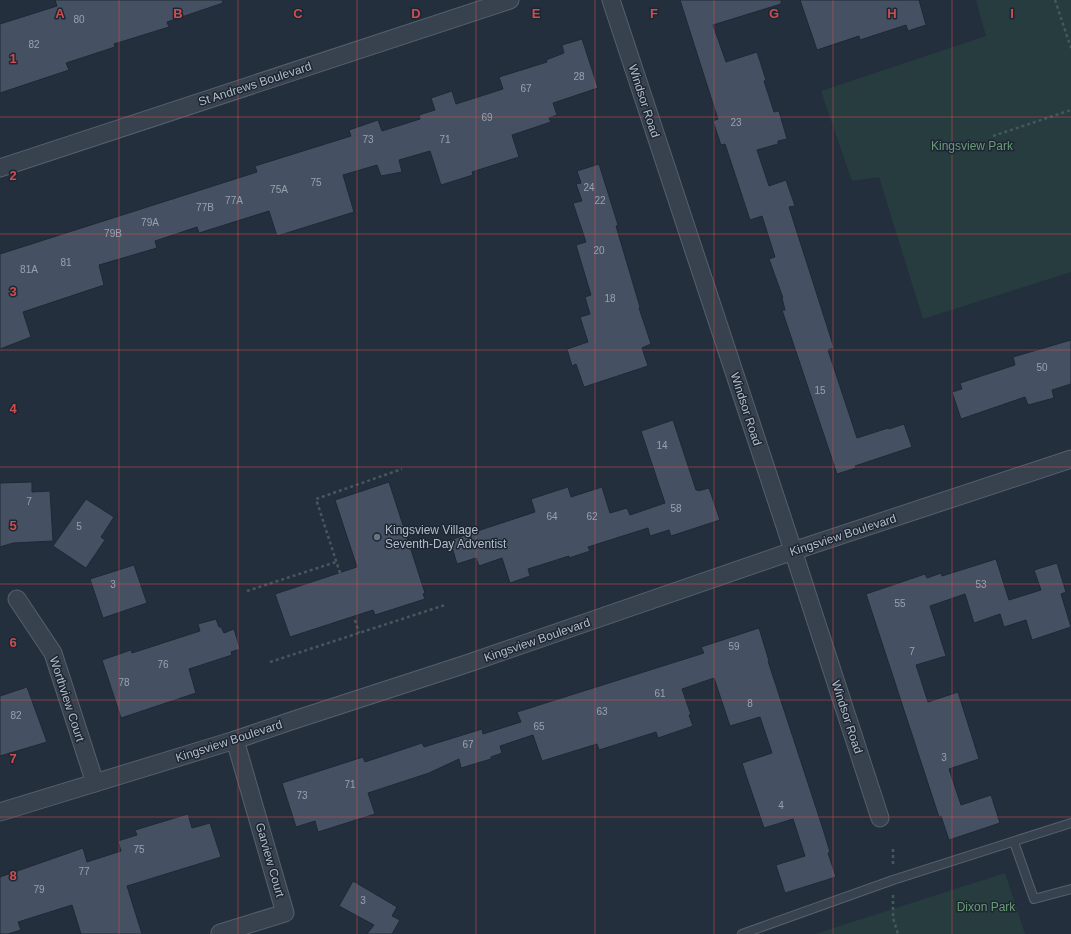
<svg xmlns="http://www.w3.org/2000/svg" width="1071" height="934" viewBox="0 0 1071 934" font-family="Helvetica,sans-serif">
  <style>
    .green { fill: #263c3f }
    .building { fill: #455162; stroke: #1f2835 }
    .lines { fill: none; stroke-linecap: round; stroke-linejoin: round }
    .lane-casing { stroke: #565f6c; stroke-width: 10 }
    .street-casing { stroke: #565f6c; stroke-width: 19 }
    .path { stroke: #44595c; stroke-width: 2.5; stroke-dasharray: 3 3; stroke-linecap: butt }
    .lane { stroke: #38414e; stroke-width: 8 }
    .street { stroke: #38414e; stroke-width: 17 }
    .grid { fill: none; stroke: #ce4d50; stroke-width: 1; stroke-opacity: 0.55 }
    .worship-dot { fill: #6b7280; stroke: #1d2633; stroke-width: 1.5 }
    .labels { text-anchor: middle; stroke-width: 3; stroke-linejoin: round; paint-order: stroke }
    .number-label { font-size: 10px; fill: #98a1af }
    .street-label { font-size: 12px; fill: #b4bcc9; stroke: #1d2633 }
    .park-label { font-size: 12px; fill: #6b9a76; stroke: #1d2633 }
    .poi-label { font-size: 12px; fill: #b4bcc9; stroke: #1d2633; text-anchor: start }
    .grid-label { font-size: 13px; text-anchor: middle; font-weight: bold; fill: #ce4d50; stroke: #1d2633; stroke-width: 3; stroke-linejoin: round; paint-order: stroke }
  </style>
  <rect width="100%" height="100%" fill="#242f3e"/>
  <!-- green -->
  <g class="green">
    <polygon points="976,0 1071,0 1071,272 923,319 879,177 852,181 821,91 986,36"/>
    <polygon points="1005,873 1025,934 815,934"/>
  </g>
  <!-- building -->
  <g class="building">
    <polygon points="55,0 222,0 223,3 167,22 169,27 114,44 115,47 66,63 69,70 0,93 0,24 57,6"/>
    <polygon points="680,0 781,0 781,4 713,25 726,62 757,52 766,80 764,81 774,112 779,111 787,139 778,141 778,144 757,150 769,186 786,180 795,206 789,207 834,348 828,350 857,438 888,428 889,429 904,424 912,447 855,466 856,468 837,474 782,310 785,310 782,298 783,298 769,259 775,257 762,216 750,220 725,144 721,145 713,121 718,119 714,107"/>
    <polygon points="800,0 919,0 926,25 908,31 906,25 860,40 859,36 817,50"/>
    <polygon points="582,39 598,88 553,103 557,115 549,118 551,122 512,135 519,157 472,172 473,175 441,185 430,151 399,160 402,172 381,176 377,165 343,175 354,212 277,236 269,211 199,233 197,227 155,241 157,248 99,265 104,285 23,312 31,337 0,349 0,254 257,172 255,166 351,136 349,130 378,120 382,131 420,119 419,115 435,110 431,98 452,91 456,104 503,89 499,77 547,62 546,60 564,53 562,45"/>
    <polygon points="599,164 618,225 616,226 640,307 639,308 651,344 642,348 648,366 584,387 576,364 572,366 567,349 588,342 580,317 590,314 585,297 591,295 576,245 586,242 573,203 582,201 576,184 581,183 577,171"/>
    <polygon points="1071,340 1071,384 1052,390 1054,398 1028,405 1025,397 961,419 952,392 962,389 960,383 1015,365 1013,357"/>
    <polygon points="673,420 696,490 698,490 698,491 709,488 720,520 671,536 669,530 650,536 648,528 588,547 590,551 569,558 569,556 528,569 530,576 510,583 502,558 479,566 476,558 457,564 450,540 535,512 531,499 568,487 571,497 602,487 610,513 627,508 630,515 665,503 641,431"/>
    <polygon points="32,482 32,492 50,491 53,541 13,543 0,547 0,483"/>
    <polygon points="389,482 425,593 423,594 425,599 375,615 373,610 290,637 275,594 357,567 335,500"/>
    <polygon points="86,499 114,517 101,537 105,540 86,568 53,546"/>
    <polygon points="996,559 1009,600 1041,590 1034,570 1057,563 1066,592 1061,594 1071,627 1032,640 1026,620 1004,627 1000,614 974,623 965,594 930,606 946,656 916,665 928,702 958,692 979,759 949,769 961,805 991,795 1000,823 949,840 941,816 939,817 866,594 925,574 927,578 941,573 942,576"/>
    <polygon points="134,565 147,603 103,618 90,579"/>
    <polygon points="216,619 219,627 221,627 224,633 234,629 240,649 231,652 232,655 189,669 196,693 121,718 102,660 131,650 132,653 200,631 198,624"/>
    <polygon points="759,628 769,661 768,661 823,829 830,852 828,853 836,877 785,893 776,865 805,856 793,819 764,828 751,790 742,763 772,753 760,717 730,726 714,678 682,689 691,715 689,715 693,726 658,738 656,732 599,750 597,744 542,761 533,735 500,746 502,753 491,757 491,759 461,768 459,759 429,773 368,793 375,814 318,832 315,821 296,827 282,783 363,757 365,762 422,743 424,747 482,729 483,734 521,722 517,712 704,653 701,647"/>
    <polygon points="27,687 47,742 0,756 0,696"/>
    <polygon points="188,814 192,828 210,823 221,857 127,886 142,934 81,934 72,905 18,922 21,930 8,934 0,934 0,877 83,848 87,862 121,851 118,841 137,835 135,830"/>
    <polygon points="353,881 397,907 392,916 400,920 392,934 367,934 374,925 339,906"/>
  </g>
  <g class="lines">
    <defs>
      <g id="lane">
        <polyline points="1014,842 1034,899 1071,889"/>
        <polyline points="742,934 893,880 1071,823"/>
      </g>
      <g id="street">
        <polyline points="611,0 786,529 880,818"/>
        <polyline points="0,168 510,0"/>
        <polyline points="17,599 53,653 95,783"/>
        <polyline points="0,812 235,740 291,721 466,664 793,551 1071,459"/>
        <polyline points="220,933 285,913 235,740"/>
      </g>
    </defs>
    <!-- lane casing -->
    <use href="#lane" class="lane-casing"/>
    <!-- street casing -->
    <use href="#street" class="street-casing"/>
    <!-- path -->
    <g class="path">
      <polyline points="1055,0 1071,48"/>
      <polyline points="993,136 1071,110"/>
      <polyline points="340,573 316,499 402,469"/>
      <polyline points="247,591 336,562"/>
      <polyline points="355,620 359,633"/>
      <polyline points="270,662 445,605"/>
      <polyline points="893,849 893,864"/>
      <polyline points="893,895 893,918 898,934"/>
    </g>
    <!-- lane -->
    <use href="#lane" class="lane"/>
    <!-- street -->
    <use href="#street" class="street"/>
  </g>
  <!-- grid -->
  <path class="grid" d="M119,0V934M238,0V934M357,0V934M476,0V934M595,0V934M714,0V934M833,0V934M952,0V934M0,117H1071M0,234H1071M0,350H1071M0,467H1071M0,584H1071M0,700H1071M0,817H1071"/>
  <!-- markers -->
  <circle class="worship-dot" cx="377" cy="537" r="4"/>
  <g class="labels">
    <!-- number labels -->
    <g class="number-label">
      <text x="79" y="23">80</text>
      <text x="34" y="48">82</text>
      <text x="579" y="80">28</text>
      <text x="526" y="92">67</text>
      <text x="487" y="121">69</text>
      <text x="736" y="126">23</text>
      <text x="368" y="143">73</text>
      <text x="445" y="143">71</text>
      <text x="316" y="186">75</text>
      <text x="589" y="191">24</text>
      <text x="279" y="193">75A</text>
      <text x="234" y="204">77A</text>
      <text x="600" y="204">22</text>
      <text x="205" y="211">77B</text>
      <text x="150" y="226">79A</text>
      <text x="113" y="237">79B</text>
      <text x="599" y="254">20</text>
      <text x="66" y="266">81</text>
      <text x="29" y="273">81A</text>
      <text x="610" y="302">18</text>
      <text x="1042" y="371">50</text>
      <text x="820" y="394">15</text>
      <text x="662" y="449">14</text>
      <text x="29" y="505">7</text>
      <text x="676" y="512">58</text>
      <text x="552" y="520">64</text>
      <text x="592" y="520">62</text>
      <text x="79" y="530">5</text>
      <text x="113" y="588">3</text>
      <text x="981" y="588">53</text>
      <text x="900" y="607">55</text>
      <text x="734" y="650">59</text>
      <text x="912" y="655">7</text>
      <text x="163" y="668">76</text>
      <text x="124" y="686">78</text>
      <text x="660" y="697">61</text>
      <text x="750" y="707">8</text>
      <text x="602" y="715">63</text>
      <text x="16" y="719">82</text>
      <text x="539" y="730">65</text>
      <text x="468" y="748">67</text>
      <text x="944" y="761">3</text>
      <text x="350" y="788">71</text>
      <text x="302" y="799">73</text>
      <text x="781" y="809">4</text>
      <text x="139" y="853">75</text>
      <text x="84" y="875">77</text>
      <text x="39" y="893">79</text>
      <text x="363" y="904">3</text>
    </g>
    <!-- street labels -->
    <g class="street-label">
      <text transform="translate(255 84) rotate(-18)" y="4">St Andrews Boulevard</text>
      <text transform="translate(644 101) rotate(72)" y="4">Windsor Road</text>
      <text transform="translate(746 409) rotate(72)" y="4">Windsor Road</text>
      <text transform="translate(843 535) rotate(-18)" y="4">Kingsview Boulevard</text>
      <text transform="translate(537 640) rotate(-19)" y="4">Kingsview Boulevard</text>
      <text transform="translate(67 699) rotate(72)" y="4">Worthview Court</text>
      <text transform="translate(847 717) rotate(72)" y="4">Windsor Road</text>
      <text transform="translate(229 741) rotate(-18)" y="4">Kingsview Boulevard</text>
      <text transform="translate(270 860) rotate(74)" y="4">Garview Court</text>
    </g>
    <!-- park labels -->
    <g class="park-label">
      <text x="972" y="150">Kingsview Park</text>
      <text x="986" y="911">Dixon Park</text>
    </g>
    <!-- poi labels -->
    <g class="poi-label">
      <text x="385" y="534">Kingsview Village<tspan x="385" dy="14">Seventh-Day Adventist</tspan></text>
    </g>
  </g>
  <g class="grid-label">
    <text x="60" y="18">A</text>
    <text x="178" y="18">B</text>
    <text x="298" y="18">C</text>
    <text x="416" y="18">D</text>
    <text x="536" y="18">E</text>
    <text x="654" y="18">F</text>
    <text x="774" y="18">G</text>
    <text x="892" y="18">H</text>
    <text x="1012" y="18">I</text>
    <text x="13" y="63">1</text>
    <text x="13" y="180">2</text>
    <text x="13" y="296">3</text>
    <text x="13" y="413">4</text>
    <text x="13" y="530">5</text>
    <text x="13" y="647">6</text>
    <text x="13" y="763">7</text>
    <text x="13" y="880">8</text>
  </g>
</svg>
